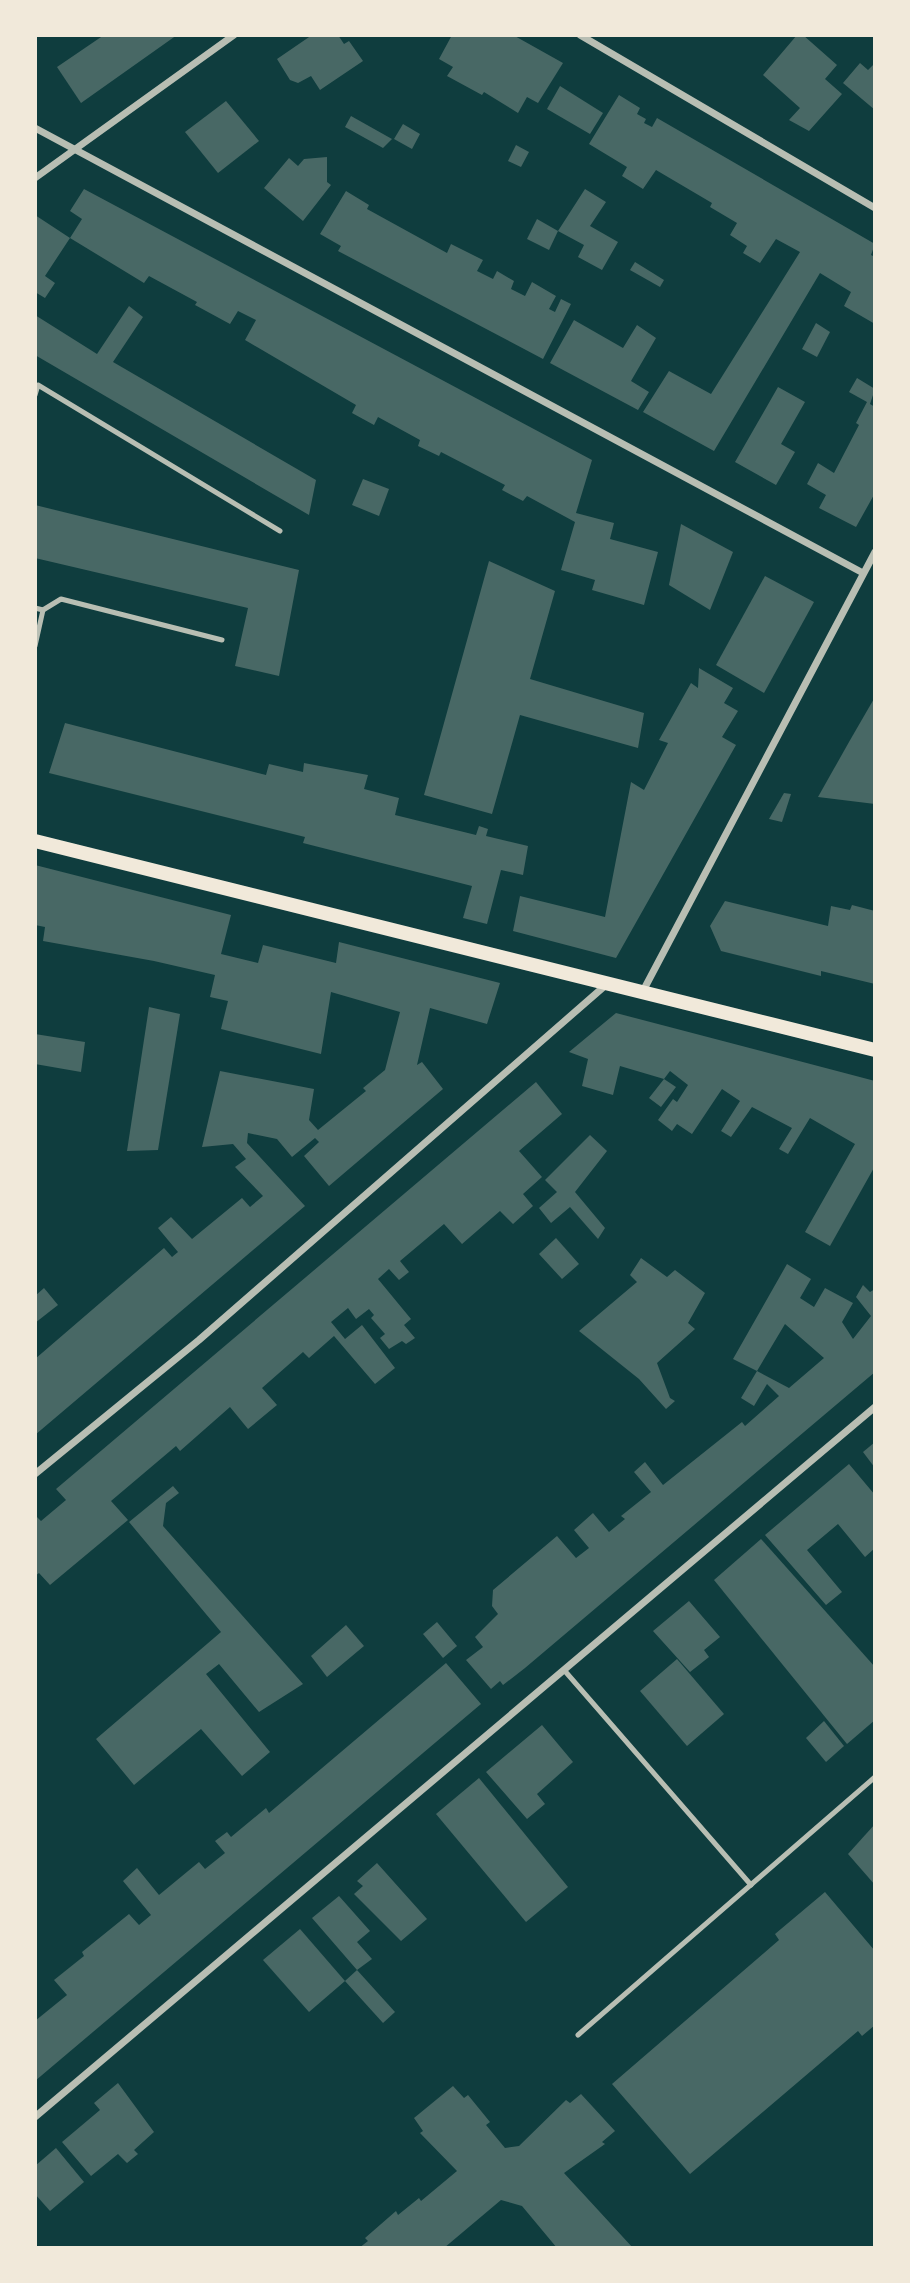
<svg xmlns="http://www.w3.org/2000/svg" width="910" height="2283" viewBox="0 0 910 2283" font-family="'Fira Sans Condensed',sans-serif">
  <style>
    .building { fill: #486865; fill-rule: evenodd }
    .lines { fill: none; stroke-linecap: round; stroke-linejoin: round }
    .service { stroke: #b8beb3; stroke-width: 5 }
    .minor { stroke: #b8beb3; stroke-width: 7 }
    .secondary { stroke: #f1e9da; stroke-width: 14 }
  </style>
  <rect width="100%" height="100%" fill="#0f3d3e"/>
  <!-- building -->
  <g class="building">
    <polygon points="104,35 177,35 81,103 57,67"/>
    <polygon points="312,35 338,35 344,44 349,41 363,61 320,90 311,76 298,83 290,80 277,59"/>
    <polygon points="452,35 513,35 563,63 538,103 527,97 518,113 484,92 482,95 447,76 453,67 439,59"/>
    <polygon points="797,35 803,35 837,65 825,79 842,94 809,131 789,120 800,108 763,75"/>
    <polygon points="860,63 868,70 875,63 875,110 843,83"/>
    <polygon points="560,86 603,113 590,134 547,109"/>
    <polygon points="619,95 640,108 637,114 646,119 644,123 652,127 657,118 875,244 871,255 875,257 875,324 844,306 851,292 820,273 714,451 643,412 669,371 711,394 800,252 776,239 760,263 743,253 747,246 730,235 737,223 710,207 712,203 656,170 643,189 622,176 627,167 589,144"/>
    <polygon points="226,101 259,141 218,173 185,132"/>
    <polygon points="351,116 392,139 383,148 345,127"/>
    <polygon points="403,124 420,134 412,149 394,139"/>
    <polygon points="516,145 529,152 521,167 508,161"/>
    <polygon points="327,157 327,182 331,185 303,221 264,188 289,158 298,166 304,159"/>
    <polygon points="84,189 592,460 576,513 614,523 610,539 658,552 644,605 592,590 595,580 561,570 575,522 527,496 523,501 502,490 505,485 441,452 439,456 418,446 420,440 378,417 374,425 352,413 356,405 245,340 256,320 238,311 230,324 195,305 197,302 149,276 144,283 70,238 45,276 55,283 45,298 35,292 35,215 70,238 82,219 70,211"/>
    <polygon points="585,189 606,202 590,226 618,242 602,270 578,257 584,245 558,231"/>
    <polygon points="346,191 369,205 367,209 447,253 451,244 483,260 477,271 493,279 497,271 514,281 511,289 525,296 532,282 556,296 549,309 555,312 561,299 571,304 543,359 338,251 341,246 320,234"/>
    <polygon points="537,219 558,231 549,250 527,239"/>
    <polygon points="635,262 664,280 660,287 630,270"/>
    <polygon points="129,306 143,317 113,362 316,480 309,515 35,355 35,315 97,354"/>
    <polygon points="574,320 623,348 637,325 656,338 631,381 649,392 638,410 550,363"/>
    <polygon points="816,323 830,332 817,357 802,349"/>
    <polygon points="857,378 875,389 870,404 875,407 875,493 856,527 819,508 826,495 807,484 818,463 834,473 859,425 856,423 867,402 849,392"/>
    <polygon points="778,387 805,402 781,444 795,452 776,485 735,462"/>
    <polygon points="363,479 389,489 379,516 352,505"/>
    <polygon points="35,505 299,570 279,676 235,666 248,608 35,558"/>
    <polygon points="681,524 733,552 710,610 669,585"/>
    <polygon points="489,561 555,591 530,679 644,713 638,748 520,715 492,814 424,795"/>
    <polygon points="765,576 814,602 764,693 716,665"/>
    <polygon points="699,668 733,688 724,703 738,711 722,737 736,745 616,958 513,931 520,896 605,917 631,782 644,790 668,743 659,740 691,683 698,688"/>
    <polygon points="875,697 875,804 818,797 849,742"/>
    <polygon points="65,723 266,775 269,764 303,772 304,763 368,775 364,789 399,798 395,815 476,835 479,826 488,829 486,836 528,846 523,875 501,870 487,924 463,918 472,886 303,843 305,837 49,773"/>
    <polygon points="784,793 791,794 782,822 769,819"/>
    <polygon points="35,865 231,915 221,954 258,963 263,945 336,963 339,942 500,983 487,1024 430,1008 417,1065 422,1062 443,1089 329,1186 304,1156 319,1142 315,1138 292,1157 277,1139 248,1133 247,1143 305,1206 35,1435 35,1359 164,1248 172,1257 178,1252 158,1228 171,1217 192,1239 242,1198 250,1207 263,1196 235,1167 246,1159 233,1144 202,1147 220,1071 314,1089 309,1120 318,1130 366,1091 363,1088 385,1070 400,1012 331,992 321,1054 221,1029 228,1001 210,997 215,975 154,961 43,941 45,927 35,925"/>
    <polygon points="725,901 828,926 831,906 850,910 852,905 875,911 875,984 821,971 821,976 721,951 710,926"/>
    <polygon points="149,1007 180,1014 158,1150 127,1151"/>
    <polygon points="616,1013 875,1081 875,1166 830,1246 805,1232 855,1144 810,1118 788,1154 779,1149 792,1128 752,1107 731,1137 721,1131 740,1101 722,1089 692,1134 677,1124 672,1131 658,1120 673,1099 677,1102 688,1085 670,1071 664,1079 676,1087 661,1107 649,1098 664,1079 620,1066 613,1095 582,1086 588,1059 569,1052"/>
    <polygon points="35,1034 85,1042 81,1072 35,1064"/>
    <polygon points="536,1082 562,1114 519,1151 542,1177 523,1194 533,1206 513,1224 500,1211 462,1244 444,1224 400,1261 409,1272 399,1280 389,1269 378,1279 411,1319 404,1325 415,1338 406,1344 402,1341 389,1349 380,1338 385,1334 371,1318 374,1315 369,1309 356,1319 348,1308 331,1322 345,1339 362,1325 395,1368 375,1384 334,1336 309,1358 303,1352 262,1388 277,1405 248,1429 230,1407 180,1451 176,1446 111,1501 128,1520 50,1585 39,1573 35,1576 35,1515 41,1521 66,1500 56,1489"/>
    <polygon points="590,1135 607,1151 575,1192 605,1228 598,1239 570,1207 551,1223 539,1208 557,1192 545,1180"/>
    <polygon points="556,1238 579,1264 562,1279 539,1254"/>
    <polygon points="641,1258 667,1277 675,1270 705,1293 688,1323 695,1329 657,1363 670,1398 675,1401 666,1409 639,1379 579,1331 637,1282 630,1275"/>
    <path d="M787,1264L811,1279L800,1298L814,1307L825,1288L853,1303L842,1322L853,1339L871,1316L856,1297L863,1285L870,1292L875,1289V1372L525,1668L503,1685L500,1681L491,1689L466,1660L483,1647L475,1637L498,1614L492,1606L493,1590L557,1536L576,1558L589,1548L574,1530L593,1513L609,1532L625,1519L621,1516L651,1492L634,1472L645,1462L663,1485L742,1422L745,1426L779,1396L767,1384L754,1406L741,1398L757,1371L733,1359ZM785,1324L824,1358L789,1388L757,1371Z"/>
    <polygon points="44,1288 58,1305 35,1323 35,1296"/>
    <polygon points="875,1442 875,1468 863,1452"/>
    <polygon points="849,1464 875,1495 875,1548 865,1557 838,1524 807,1550 842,1592 826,1605 765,1535"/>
    <polygon points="173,1486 179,1493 166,1503 163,1526 303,1684 259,1712 219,1664 206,1674 270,1752 242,1776 201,1729 134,1785 96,1739 221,1632 129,1522"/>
    <polygon points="761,1539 875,1667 875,1720 847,1744 714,1580"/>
    <polygon points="689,1601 720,1637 704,1650 709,1657 690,1672 653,1631"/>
    <polygon points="437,1622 457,1646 443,1658 423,1634"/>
    <polygon points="346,1625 364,1646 327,1677 311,1656"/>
    <polygon points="677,1659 724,1714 687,1746 640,1691"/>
    <polygon points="446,1663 481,1704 35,2081 35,2021 67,1995 54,1980 84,1956 82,1952 129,1914 139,1925 151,1915 123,1881 137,1868 159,1895 199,1862 205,1869 225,1853 215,1841 227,1832 231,1837 266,1808 269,1813"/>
    <polygon points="824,1721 844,1746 826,1762 806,1738"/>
    <polygon points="542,1725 573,1762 537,1794 545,1804 527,1819 486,1772"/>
    <polygon points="479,1778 568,1887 526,1922 436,1814"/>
    <polygon points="875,1824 875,1885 848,1854"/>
    <polygon points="377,1863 427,1919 401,1941 354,1894 363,1886 357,1881"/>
    <polygon points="825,1892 875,1951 875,2025 862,2036 858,2031 690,2174 612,2084 779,1940 775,1934"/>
    <polygon points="339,1896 370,1931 357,1942 372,1959 357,1970 312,1918"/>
    <polygon points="300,1929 345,1981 309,2012 263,1960"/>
    <polygon points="357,1970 395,2012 383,2023 345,1981"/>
    <polygon points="118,2083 154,2132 134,2150 138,2154 127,2163 118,2154 91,2176 62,2142 100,2110 94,2103"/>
    <polygon points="453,2086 464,2098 468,2095 490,2122 486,2125 505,2148 519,2146 566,2100 570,2103 581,2094 615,2131 602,2142 605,2144 564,2173 633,2248 557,2248 522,2206 501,2200 444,2248 359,2248 368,2241 365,2238 396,2211 398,2215 419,2198 421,2201 457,2171 420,2133 423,2131 414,2118"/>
    <polygon points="56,2148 84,2182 50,2211 35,2194 35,2166"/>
  </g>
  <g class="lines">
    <!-- service -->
    <g class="service">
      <polyline points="35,395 38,385 280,531"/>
      <polyline points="35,608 43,610 35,646"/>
      <polyline points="43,610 61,599 222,640"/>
      <polyline points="564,1670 751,1885"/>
      <polyline points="578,2035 875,1777"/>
    </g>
    <!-- minor -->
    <g class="minor">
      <polyline points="580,35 875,208"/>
      <polyline points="35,128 863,573"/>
      <polyline points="35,178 234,35"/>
      <polyline points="643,991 875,552"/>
      <polyline points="35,1474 199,1340 607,984"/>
      <polyline points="35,2117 875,1407"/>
    </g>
    <!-- secondary -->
    <polyline class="secondary" points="35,841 875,1050"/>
  </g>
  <!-- border -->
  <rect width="910" height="2283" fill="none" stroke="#f1e9da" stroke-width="74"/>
</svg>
